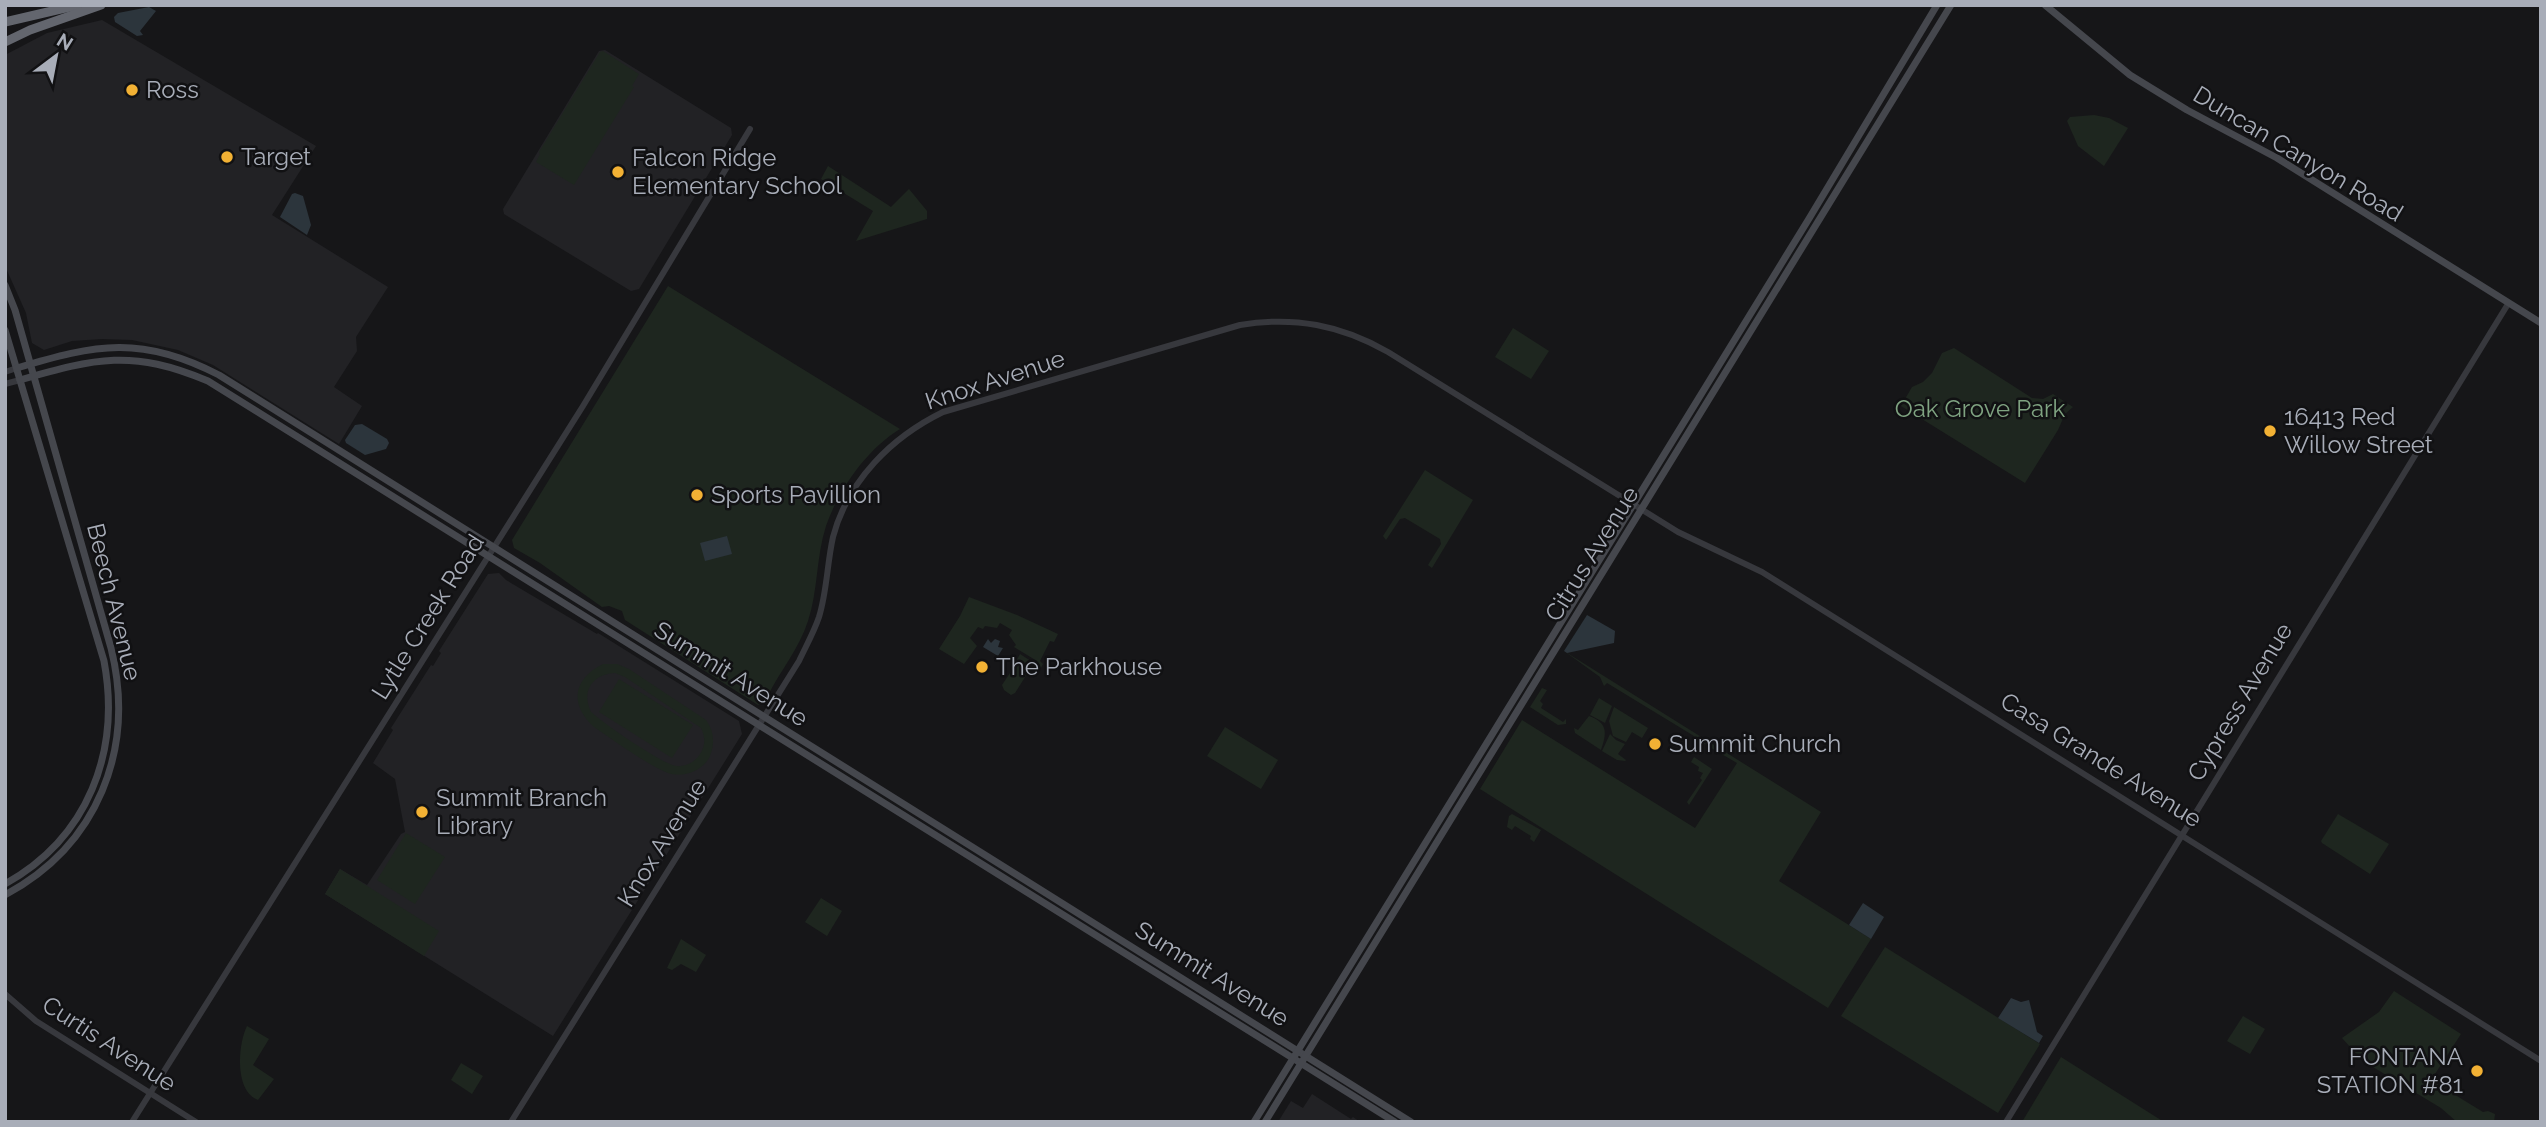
<svg xmlns="http://www.w3.org/2000/svg" width="2546" height="1127" viewBox="0 0 2546 1127" font-family="Raleway,sans-serif">
  <style>
    .built { fill: #222225 }
    .green { fill: #1e261f; fill-rule: evenodd }
    .water { fill: #2c353c }
    .lines { fill: none; stroke-linecap: round; stroke-linejoin: round }
    .tertiary { stroke: #37383d; stroke-width: 6 }
    .secondary { stroke: #45474d; stroke-width: 7 }
    .motorway { stroke: #63666e; stroke-width: 9 }
    .poi-dot { fill: #f2b134; stroke: #111113; stroke-width: 2.5 }
    .labels { text-anchor: middle; stroke-width: 5; stroke-linejoin: round; paint-order: stroke }
    .poi-label { font-size: 24px; fill: #a8adb8; stroke: #111113; text-anchor: start }
    .street-label { font-size: 24px; fill: #a8adb8; stroke: #111113 }
    .park-label { font-size: 24px; fill: #7fa381; stroke: #111113 }
  </style>
  <rect width="100%" height="100%" fill="#161618"/>
  <!-- built -->
  <g class="built">
    <polygon points="102,20 316,146 272,215 388,287 356,337 357,351 334,387 362,406 339,444 213,365 178,350 132,340 102,339 72,341 44,350 32,343 26,313 5,266 5,55 47,33"/>
    <polygon points="605,50 731,128 732,135 639,289 631,291 504,214 503,209 599,51"/>
    <polygon points="499,573 506,580 597,634 598,633 739,721 742,734 553,1036 325,894 340,869 367,885 401,834 405,832 395,779 373,763 393,730 391,728 431,665 433,666 441,653 439,651 488,574"/>
    <polygon points="1312,1094 1351,1119 1353,1117 1360,1122 1278,1122 1291,1101 1303,1108"/>
  </g>
  <!-- green -->
  <g class="green">
    <polygon points="603,51 639,74 632,86 634,87 574,185 536,162 540,154 539,152 600,52"/>
    <polygon points="2094,115 2109,118 2128,128 2104,166 2078,146 2067,121 2070,117"/>
    <polygon points="828,166 891,207 909,189 927,211 927,219 856,241 873,211 821,179"/>
    <path d="M668,286L900,429C866,450 839,489 826,526C816,557 818,591 808,621C799,649 780,671 767,697L761,704L758,705L625,620L622,611L609,606L602,607L540,563L514,548L512,540Z"/>
    <polygon points="1513,328 1549,351 1531,379 1495,357"/>
    <polygon points="1954,348 2032,398 2043,399 2053,394 2073,407 2065,414 2058,430 2025,483 1901,406 1912,387 1923,382 1932,373 1942,353"/>
    <polygon points="1425,470 1473,500 1432,568 1428,565 1441,544 1440,539 1405,518 1400,519 1386,540 1383,536"/>
    <polygon points="969,597 1017,615 1058,634 1054,642 1050,641 1040,661 1043,664 1041,668 1037,661 1014,647 1016,645 1009,635 1012,630 1000,623 997,628 985,626 983,629 978,627 970,638 977,646 964,664 939,649 960,616"/>
    <polygon points="1564,651 1821,812 1779,881 1871,939 1828,1008 1480,789 1522,720 1695,828 1737,763 1701,742 1698,744 1692,741 1694,736 1607,683 1604,686 1600,677"/>
    <polygon points="1020,654 1037,665 1031,673 1026,670 1027,674 1015,693 1011,695 1004,690 1002,685 1014,667 1018,665 1015,663"/>
    <path d="M603,664H617L629,669L706,720C714,731 715,743 710,756C703,771 684,778 668,773C649,766 612,739 594,727C569,704 573,679 603,664ZM615,673L625,677L701,728C705,736 706,746 700,754C695,762 686,767 676,766C662,764 603,723 591,712C581,692 592,674 615,673Z"/>
    <polygon points="619,679 693,725 672,758 599,712"/>
    <polygon points="1542,688 1547,690 1540,701 1543,704 1541,708 1563,722 1566,719 1566,724 1558,725 1530,707"/>
    <polygon points="1599,698 1612,706 1605,723 1590,715"/>
    <polygon points="1614,707 1648,728 1642,738 1632,732 1626,742 1613,736 1609,721"/>
    <path d="M1589,716C1608,723 1607,733 1601,750L1575,733L1574,728L1578,730Z"/>
    <polygon points="1225,727 1278,760 1261,789 1207,756"/>
    <polygon points="1610,734 1616,740 1625,744 1618,754 1626,760 1625,761 1617,760 1602,751"/>
    <polygon points="1694,757 1712,769 1689,805 1687,802 1702,780 1700,778 1703,773 1698,771 1699,767 1691,762"/>
    <polygon points="1512,814 1541,830 1534,842 1530,839 1531,836 1515,826 1512,830 1507,827 1509,816"/>
    <polygon points="2338,814 2389,844 2370,874 2322,843 2321,841"/>
    <polygon points="406,833 445,857 415,904 377,880"/>
    <polygon points="340,869 439,931 424,956 325,894"/>
    <polygon points="821,898 842,911 827,936 805,922"/>
    <polygon points="681,939 706,955 696,972 681,964 672,970 667,968"/>
    <polygon points="1885,947 2040,1044 1998,1113 1841,1016"/>
    <polygon points="2394,991 2461,1034 2433,1077 2434,1082 2483,1112 2488,1111 2495,1114 2494,1122 2457,1122 2441,1108 2363,1061 2342,1038 2379,1012"/>
    <polygon points="2243,1016 2265,1029 2250,1054 2227,1041"/>
    <path d="M247,1026L269,1039L253,1065L274,1079L258,1100C234,1091 238,1044 247,1026Z"/>
    <polygon points="2061,1057 2164,1122 2022,1122"/>
    <polygon points="461,1063 483,1076 472,1094 451,1080"/>
  </g>
  <!-- water -->
  <g class="water">
    <polygon points="149,7 156,11 140,31 143,35 137,36 115,22 114,17 118,13"/>
    <polygon points="295,193 303,196 311,225 307,235 280,217 292,194"/>
    <polygon points="362,424 387,439 389,443 386,449 365,455 346,443 345,440 355,425"/>
    <polygon points="727,536 732,554 705,561 700,543"/>
    <polygon points="1587,615 1615,631 1614,643 1567,653 1564,651"/>
    <polygon points="988,639 991,643 995,639 1000,641 998,647 1003,648 998,656 983,647"/>
    <polygon points="1863,903 1884,917 1871,939 1849,925"/>
    <polygon points="2011,998 2021,1002 2029,1000 2037,1032 2043,1036 2039,1043 1998,1018"/>
  </g>
  <g class="lines">
    <!-- tertiary -->
    <g class="tertiary">
      <polyline points="5,372 17,368"/>
      <polyline points="5,384 20,380"/>
      <polyline points="5,994 36,1021 196,1122"/>
      <polyline points="132,1122 583,406 750,129"/>
      <path d="M511,1122L799,661C806,646 814,632 819,617C827,591 827,564 833,537C848,480 892,437 943,412L1240,325C1294,316 1341,325 1388,352L1678,532L1762,572L2541,1061"/>
      <polyline points="2006,1122 2508,304"/>
    </g>
    <!-- secondary -->
    <g class="secondary">
      <polyline points="2045,5 2130,75 2187,110 2277,158 2541,323"/>
      <path d="M5,285L15,310L111,648C136,749 98,845 5,895"/>
      <path d="M5,330L104,661C121,752 88,838 5,884"/>
      <path d="M17,368C96,344 142,335 219,375L1411,1122"/>
      <path d="M20,380C96,358 132,349 208,381L1395,1122"/>
      <polyline points="1254,1122 1810,217 1937,5"/>
      <polyline points="1265,1122 1951,5"/>
    </g>
    <!-- motorway -->
    <g class="motorway">
      <polyline points="5,22 78,5"/>
      <polyline points="5,42 30,30 101,5"/>
    </g>
  </g>
  <!-- markers -->
  <g class="poi-dot">
    <circle cx="132" cy="90" r="7"/>
    <circle cx="227" cy="157" r="7"/>
    <circle cx="618" cy="172" r="7"/>
    <circle cx="2270" cy="431" r="7"/>
    <circle cx="697" cy="495" r="7"/>
    <circle cx="982" cy="667" r="7"/>
    <circle cx="1655" cy="744" r="7"/>
    <circle cx="422" cy="812" r="7"/>
    <circle cx="2477" cy="1071" r="7"/>
  </g>
  <g class="labels">
    <!-- poi labels -->
    <g class="poi-label">
      <text x="146" y="98">Ross</text>
      <text x="241" y="165">Target</text>
      <text x="632" y="166">Falcon Ridge<tspan x="632" dy="28">Elementary School</tspan></text>
      <text x="2284" y="425">16413 Red<tspan x="2284" dy="28">Willow Street</tspan></text>
      <text x="711" y="503">Sports Pavillion</text>
      <text x="996" y="675">The Parkhouse</text>
      <text x="1669" y="752">Summit Church</text>
      <text x="436" y="806">Summit Branch<tspan x="436" dy="28">Library</tspan></text>
      <text x="2463" y="1065" text-anchor="end">FONTANA<tspan x="2463" dy="28">STATION #81</tspan></text>
    </g>
    <!-- street labels -->
    <g class="street-label">
      <text transform="translate(2298 154) rotate(31)" y="8">Duncan Canyon Road</text>
      <text transform="translate(995 380) rotate(-18)" y="8">Knox Avenue</text>
      <text transform="translate(1592 554) rotate(-58)" y="8">Citrus Avenue</text>
      <text transform="translate(114 602) rotate(76)" y="8">Beech Avenue</text>
      <text transform="translate(428 617) rotate(-58)" y="8">Lytle Creek Road</text>
      <text transform="translate(731 674) rotate(32)" y="8">Summit Avenue</text>
      <text transform="translate(2240 702) rotate(-59)" y="8">Cypress Avenue</text>
      <text transform="translate(2101 760) rotate(32)" y="8">Casa Grande Avenue</text>
      <text transform="translate(662 843) rotate(-58)" y="8">Knox Avenue</text>
      <text transform="translate(1212 974) rotate(32)" y="8">Summit Avenue</text>
      <text transform="translate(109 1044) rotate(33)" y="8">Curtis Avenue</text>
    </g>
    <!-- park labels -->
    <g class="park-label">
      <text x="1980" y="417">Oak Grove Park</text>
    </g>
  </g>
  <!-- border -->
  <rect width="2546" height="1127" fill="none" stroke="#a8adb8" stroke-width="14"/>
  <!-- north arrow -->
  <g transform="translate(56 56) rotate(32)" stroke="#111113" stroke-width="5" paint-order="stroke">
  <path d="M0-5L12 26L0 18L-12 26Z" fill="#a8adb8"/>
  <text y="-10" font-size="19" font-weight="bold" text-anchor="middle" fill="#a8adb8">N</text>
  </g>
</svg>
